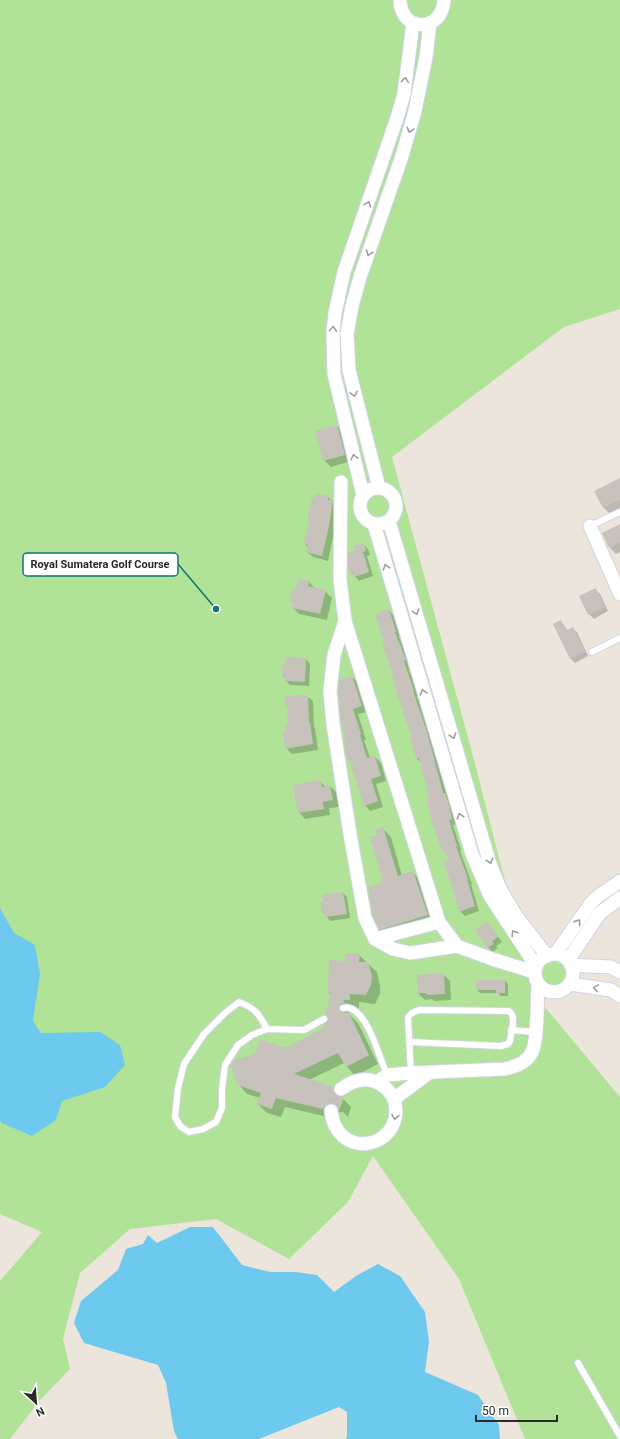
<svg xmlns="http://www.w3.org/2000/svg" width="620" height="1439" viewBox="0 0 620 1439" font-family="Roboto,sans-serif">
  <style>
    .green { fill: #b0e398 }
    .water { fill: #6ec9ef }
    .shadow { fill: #0003 }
    .building { fill: #c7c2bb }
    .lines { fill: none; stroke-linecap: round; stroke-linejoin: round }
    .street-tunnel { stroke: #c5c0b8; stroke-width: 13; stroke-dasharray: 13 6; stroke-linecap: butt }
    .lane-casing { stroke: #d1d4e3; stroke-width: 8 }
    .street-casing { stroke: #d1d4e3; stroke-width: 15 }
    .lane { stroke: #fff; stroke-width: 6 }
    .street { stroke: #fff; stroke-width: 13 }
    .oneway { stroke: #9f9f9f }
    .leader { fill: none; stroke: #0f766e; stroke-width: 1.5 }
    .callout-dot { fill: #0f766e; stroke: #fff; stroke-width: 1.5 }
    .callout { fill: #fff; stroke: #0f766e; stroke-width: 1.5 }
    .callout-label { font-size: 11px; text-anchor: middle; font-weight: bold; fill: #2a2a2a }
  </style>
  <rect width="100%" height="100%" fill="#ece5dc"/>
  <!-- green -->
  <g class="green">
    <polygon points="0,0 620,0 620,309 564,327 392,457 474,760 534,994 620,1097 620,1439 525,1439 459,1279 373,1156 348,1202 289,1259 216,1219 130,1229 80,1273 63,1339 70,1369 40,1400 10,1439 0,1439 0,1281 42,1232 0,1214"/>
    <circle cx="554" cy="972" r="13"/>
  </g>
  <!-- water -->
  <g class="water">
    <polygon points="0,908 14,933 35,945 40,974 33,1021 41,1033 100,1032 120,1045 125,1065 105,1087 62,1101 56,1120 32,1136 2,1123 0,1120"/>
    <polygon points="190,1227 213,1227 242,1265 270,1272 295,1272 317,1275 334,1292 356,1276 378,1264 400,1276 425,1312 429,1342 425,1372 478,1395 499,1425 500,1439 346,1439 347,1436 347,1412 339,1407 259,1439 178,1439 174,1431 166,1383 158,1365 84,1343 74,1323 81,1301 118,1270 126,1249 143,1244 148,1235 157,1243"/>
  </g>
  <!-- shadow -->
  <g class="shadow">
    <polygon points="337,426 344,433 351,461 331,467 324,460"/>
    <polygon points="620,479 620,508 609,513 603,507"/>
    <polygon points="328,497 338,508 338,513 328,561 313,557 307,552 308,547 305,544"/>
    <polygon points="620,525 620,552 616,554 610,548"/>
    <polygon points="364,545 368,549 370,555 367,556 373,576 359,581 351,572 356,552"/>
    <polygon points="309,582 316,589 325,591 332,598 327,620 299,614 293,608 294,603 291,600 295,592"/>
    <polygon points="595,590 600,594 608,611 594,619 589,614 580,597"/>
    <polygon points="389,610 393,615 400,636 399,637 410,665 408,666 418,696 417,696 431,737 447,795 450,798 457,824 453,825 461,850 460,851 472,884 471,884 479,911 465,916 460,911 452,859 430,797 421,763 417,759 413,738 385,643"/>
    <polygon points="561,621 568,631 573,629 577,632 588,656 575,663 571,659 555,624"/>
    <polygon points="287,658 306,659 310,664 309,686 290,685 285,680 285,678 283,675 286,666"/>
    <polygon points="352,677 358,682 367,712 358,714 366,740 364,740 370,758 375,757 381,763 386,781 376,784 383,807 370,811 365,805 347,740"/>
    <polygon points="307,696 313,701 314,727 315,728 318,750 292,754 286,748 287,733 289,726 289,708 286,705"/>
    <polygon points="320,782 326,787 330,786 337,793 339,807 329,808 330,815 305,819 299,812"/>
    <polygon points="383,829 391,837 402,876 412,872 421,881 435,923 388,937 380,929 384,882 378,836"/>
    <polygon points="343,893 347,897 350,918 330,921 323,912 324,902"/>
    <polygon points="487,922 502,942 496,946 498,948 492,952 476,930"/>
    <polygon points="359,955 377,972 380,986 380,994 375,1004 359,1002 359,1009 351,1009 353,1012 348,1013 358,1023 378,1064 355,1076 344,1063 309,1080 333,1088 342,1097 338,1108 339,1110 343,1099 351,1107 348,1117 343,1112 335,1113 332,1118 285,1107 281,1117 267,1113 258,1104 260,1098 247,1094 238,1084 286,1049 327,1028 331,995 329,993 346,962"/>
    <polygon points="443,974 450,981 451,1000 434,1001 432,999 425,1000 418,993"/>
    <polygon points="505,981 508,984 508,996 501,996 498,993 480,993 477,990"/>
  </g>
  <!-- building -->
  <g class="building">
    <polygon points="337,425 345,455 323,461 315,431"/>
    <polygon points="620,478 620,499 603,508 594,491"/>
    <polygon points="316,494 329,496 328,500 333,501 329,526 322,556 306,552 308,545 304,544 309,523 307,522 312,497 315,498"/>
    <polygon points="620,524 620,543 609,548 602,533"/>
    <polygon points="364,543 366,551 363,552 369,572 354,577 352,572 350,573 348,568 348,553 355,551 354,546"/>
    <polygon points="299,579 310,581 308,586 326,590 320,614 292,608 293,601 289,601 292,590 295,591 296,584 298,585"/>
    <polygon points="596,588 605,607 588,615 579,596"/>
    <polygon points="389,609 396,632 395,632 406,660 404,661 414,691 413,691 427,732 443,793 445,793 449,805 452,819 449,820 457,846 456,846 468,879 467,879 475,906 459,912 454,892 443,861 450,859 442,851 432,822 426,797 429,797 419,758 416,759 410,738 412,738 398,697 392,675 393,675 382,643 384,642 375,614"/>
    <polygon points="561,620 566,631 573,627 585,652 570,659 553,624"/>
    <polygon points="286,657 306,658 305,682 284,681 285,675 282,675 282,665 285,665"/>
    <polygon points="352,676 362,706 353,709 361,734 360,735 367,758 375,756 381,776 371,779 378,801 364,806 350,762 349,762 347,757 346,757 344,741 346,740 341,721 338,691 339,680"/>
    <polygon points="308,695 309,722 310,722 313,744 285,749 283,732 286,732 285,726 288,725 287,706 285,706 285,696"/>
    <polygon points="320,780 322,787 330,785 333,800 323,802 324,809 298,813 293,785"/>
    <polygon points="383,827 398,876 413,871 428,915 379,930 373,916 368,887 383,882 370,837 377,835 375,830"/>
    <polygon points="343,892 347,914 325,917 324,912 322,912 320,902 323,902 322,895"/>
    <polygon points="487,921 498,937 492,941 494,944 487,948 475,930"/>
    <polygon points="346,953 360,954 359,962 368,962 372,976 371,985 366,995 350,994 350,1000 343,1000 345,1003 340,1004 339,1008 341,1012 349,1013 369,1055 346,1067 338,1053 294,1074 334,1087 335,1094 338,1096 342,1097 339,1109 337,1105 333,1103 326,1105 323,1109 276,1098 272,1109 257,1104 261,1093 237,1085 231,1064 234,1060 255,1054 260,1039 286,1048 325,1027 324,1024 328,1022 328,1019 325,1015 331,993 328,993 329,960 345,961"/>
    <polygon points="444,973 445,994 427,995 426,993 418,993 417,975"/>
    <polygon points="476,980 505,980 505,993 496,993 496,990 476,990"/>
  </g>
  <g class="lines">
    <!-- street-tunnel -->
    <polyline class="street-tunnel" points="331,1111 335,1097 341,1089"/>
    <defs>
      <g id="lane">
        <polyline points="590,526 620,512"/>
        <polyline points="592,652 620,638"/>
        <path d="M343,1008C345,1008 347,1007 349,1008C368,1012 380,1059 387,1075"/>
        <path d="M267,1029C259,1014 255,1008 239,1002L225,1013L204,1034L184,1064L178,1088L175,1117L180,1126L189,1132L203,1129L216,1122L222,1108V1089L225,1065L238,1045L252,1035L267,1029L304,1030L324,1019"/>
        <polyline points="511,1030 535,1032"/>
        <path d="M409,1042L501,1046L508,1044L510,1041C511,1032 517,1016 509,1011L419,1010L412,1013L408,1017L411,1074"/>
        <polyline points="578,1363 620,1436"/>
      </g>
      <g id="street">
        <path d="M400,0C401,33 442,33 444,0"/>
        <polyline points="341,482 340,580 345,621 439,922 457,946 492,959 534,972"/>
        <circle cx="378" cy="506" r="18"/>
        <polyline points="379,488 349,370 347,334 352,306 360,277 402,156 415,111 426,57 430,23"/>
        <polyline points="363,495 334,374 333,332 335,313 344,272 397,118 404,94 413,23"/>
        <polyline points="389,521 490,864 500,889 517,917 547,956"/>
        <polyline points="374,524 472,854 490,896 536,966"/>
        <polyline points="590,526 620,594"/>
        <polyline points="345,621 334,655 330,691 333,724 350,834 365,918 375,939 393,949 410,953 457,946"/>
        <polyline points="375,939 439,922"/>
        <polyline points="556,953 591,903 597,897 620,881"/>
        <circle cx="554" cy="973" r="19"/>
        <polyline points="568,960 600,913 620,898"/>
        <polyline points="571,965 611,967 620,972"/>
        <polyline points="570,984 611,990 620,996"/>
        <path d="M377,1082L387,1075L411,1073L504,1069C515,1067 527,1063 532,1052C538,1040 537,1000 538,984"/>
        <polyline points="394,1099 429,1073"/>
        <path d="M331,1111C332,1116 333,1122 335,1126C353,1160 403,1141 395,1103C393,1094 386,1087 378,1083C365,1076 352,1081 341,1089"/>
      </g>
    </defs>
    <!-- lane casing -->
    <use href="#lane" class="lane-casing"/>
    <!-- street casing -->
    <use href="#street" class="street-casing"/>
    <!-- lane -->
    <use href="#lane" class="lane"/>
    <!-- street -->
    <use href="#street" class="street"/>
  </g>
  <!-- one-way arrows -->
  <defs><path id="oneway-chevron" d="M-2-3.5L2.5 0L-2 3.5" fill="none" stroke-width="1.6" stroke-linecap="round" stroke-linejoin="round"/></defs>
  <g class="oneway">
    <use href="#oneway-chevron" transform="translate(405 80) rotate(-84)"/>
    <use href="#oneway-chevron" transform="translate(410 130) rotate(106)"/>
    <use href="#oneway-chevron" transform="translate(368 204) rotate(-71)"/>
    <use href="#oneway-chevron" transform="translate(369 253) rotate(109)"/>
    <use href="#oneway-chevron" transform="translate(333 329) rotate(-85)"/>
    <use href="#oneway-chevron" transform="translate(354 394) rotate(77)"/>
    <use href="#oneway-chevron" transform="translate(354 457) rotate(-103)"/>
    <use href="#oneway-chevron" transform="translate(386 567) rotate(-107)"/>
    <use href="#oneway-chevron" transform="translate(416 612) rotate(73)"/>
    <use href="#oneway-chevron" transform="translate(423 692) rotate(-107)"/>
    <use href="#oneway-chevron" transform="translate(453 736) rotate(73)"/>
    <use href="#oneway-chevron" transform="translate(460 816) rotate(-107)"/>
    <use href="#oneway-chevron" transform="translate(490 861) rotate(73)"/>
    <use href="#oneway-chevron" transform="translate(578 922) rotate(-55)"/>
    <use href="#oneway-chevron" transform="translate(514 933) rotate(-123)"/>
    <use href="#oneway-chevron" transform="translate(596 988) rotate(-171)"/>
    <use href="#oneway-chevron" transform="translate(395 1117) rotate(100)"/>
  </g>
  <!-- callouts -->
  <path class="leader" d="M216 609L178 564"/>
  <circle class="callout-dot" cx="216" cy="609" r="4"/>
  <rect class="callout" x="23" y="553" width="155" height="23" rx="4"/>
  <g class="callout-label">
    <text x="100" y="568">Royal Sumatera Golf Course</text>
  </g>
  <!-- north arrow -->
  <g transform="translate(36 1403) rotate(154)" stroke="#ffffff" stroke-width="3" paint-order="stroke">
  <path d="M0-3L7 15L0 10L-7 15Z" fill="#2a2a2a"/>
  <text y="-6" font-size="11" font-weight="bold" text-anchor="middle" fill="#2a2a2a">N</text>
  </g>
  <!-- scale -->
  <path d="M476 1415v6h81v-6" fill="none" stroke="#2a2a2a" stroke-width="2"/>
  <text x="482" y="1415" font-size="12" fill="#2a2a2a" stroke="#ffffff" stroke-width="3" paint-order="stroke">50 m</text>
</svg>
